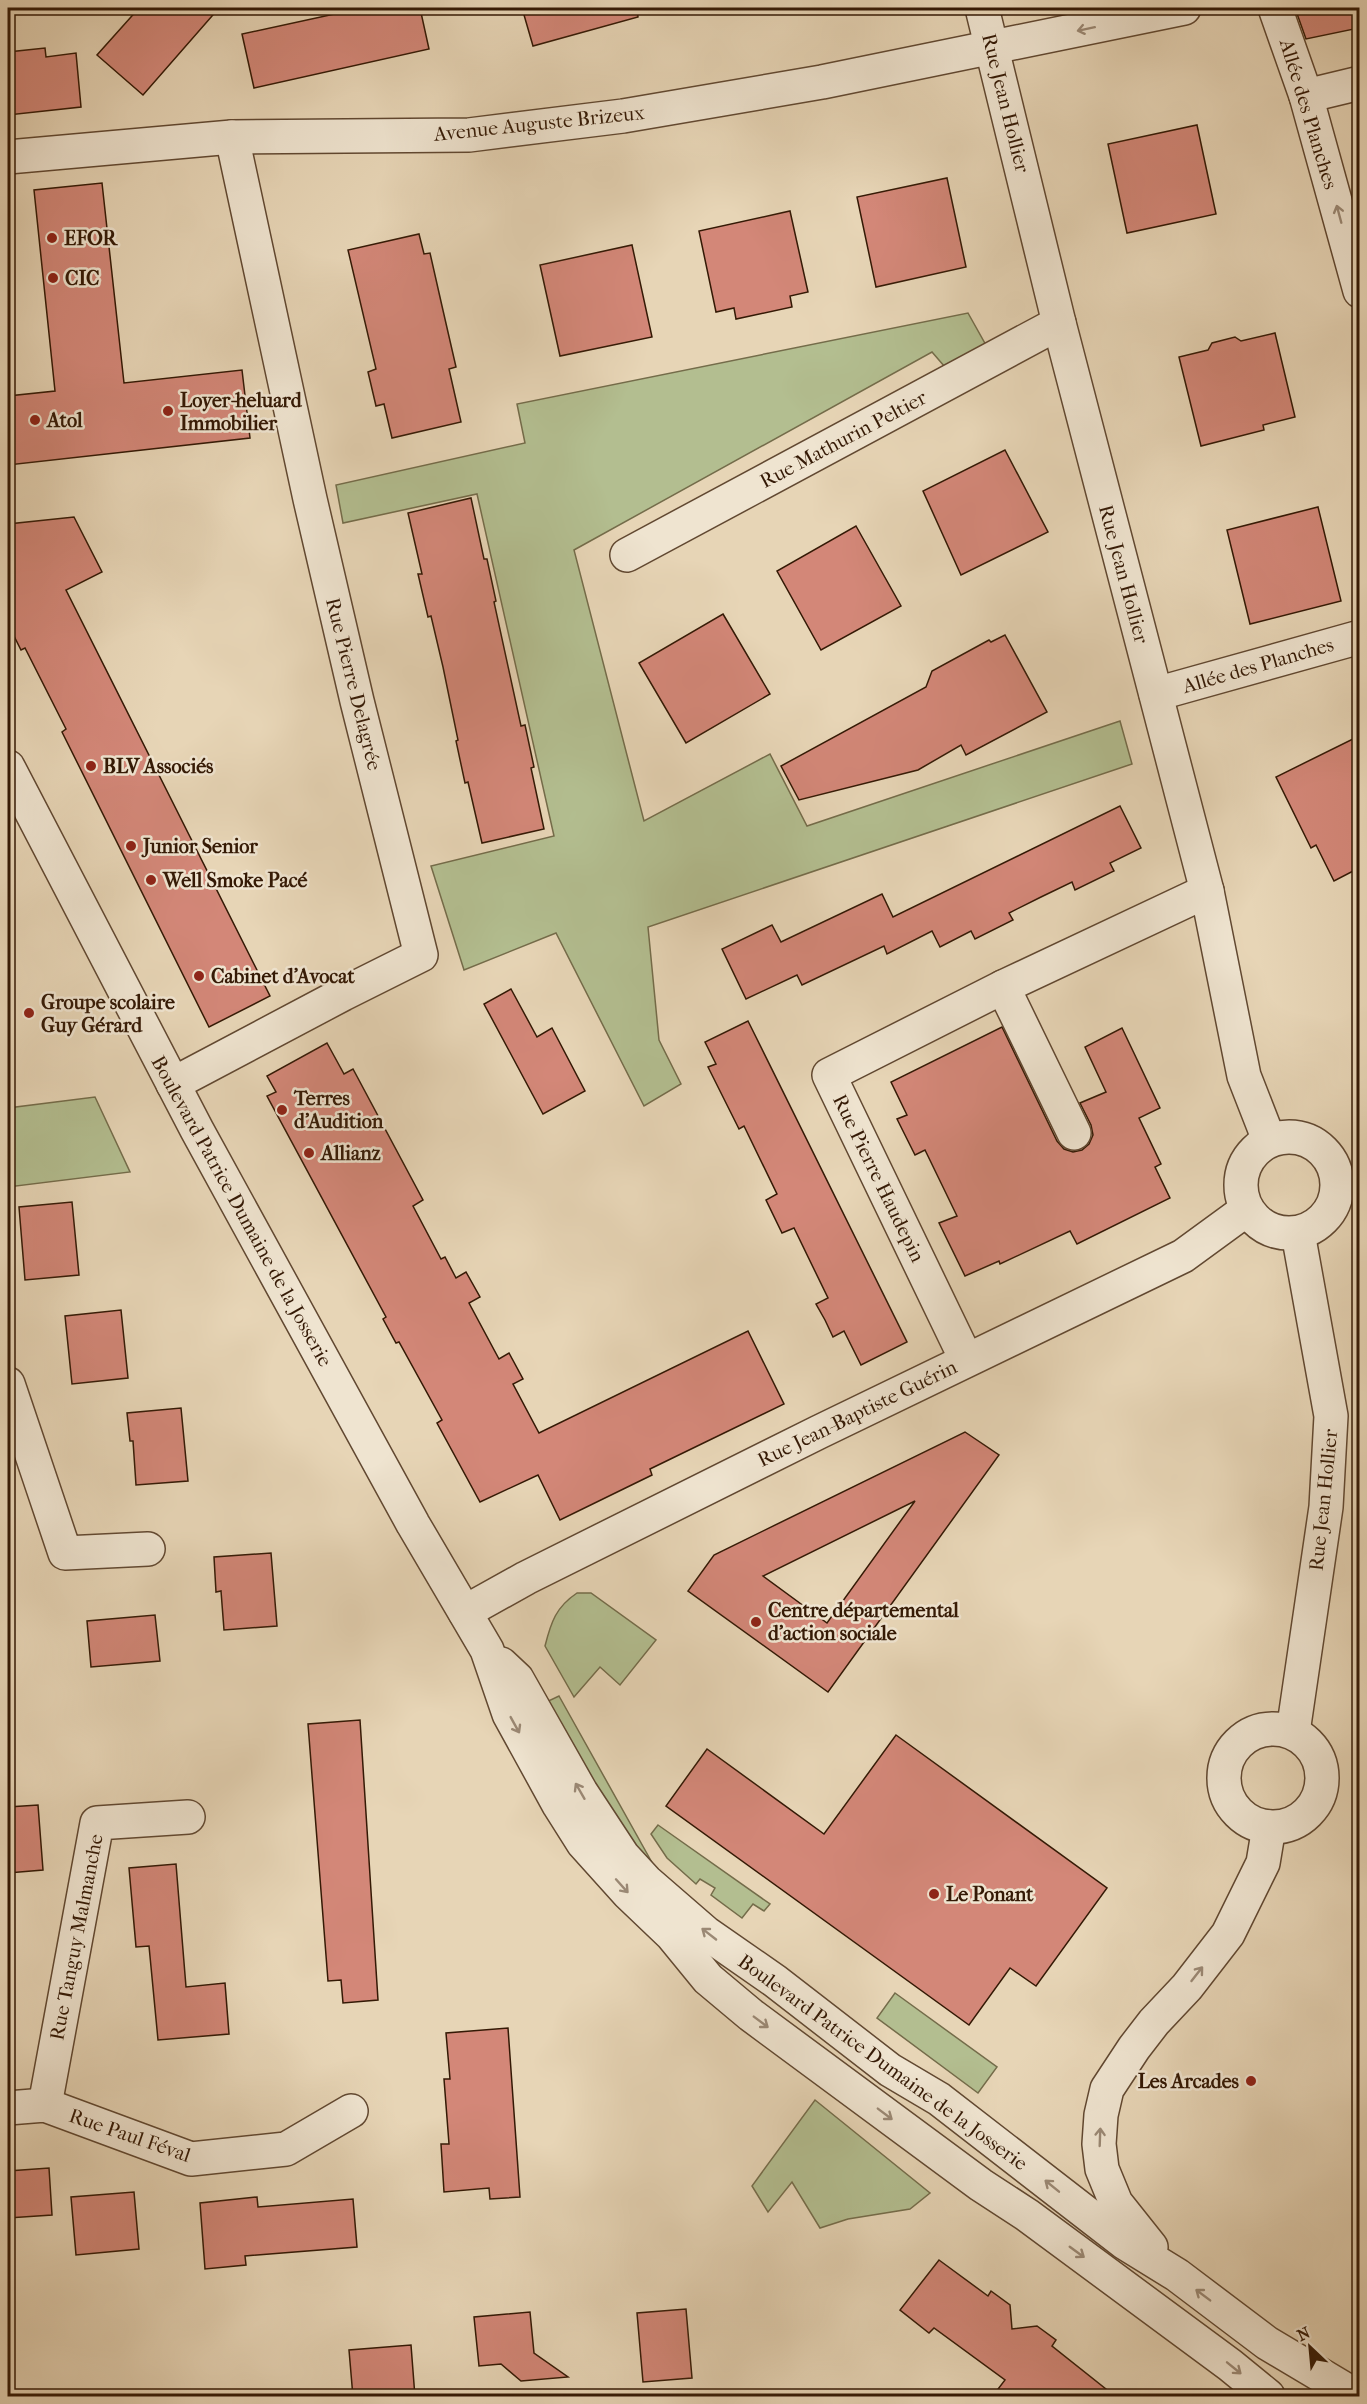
<svg xmlns="http://www.w3.org/2000/svg" width="1367" height="2404" viewBox="0 0 1367 2404" font-family="'IM FELL French Canon',serif">
  <style>
    .green { fill: #b3be90; stroke: #746c4a; stroke-width: 1.5 }
    .building { fill: #d38778; stroke: #341905; stroke-width: 1.5; fill-rule: evenodd }
    .lines { fill: none; stroke-linecap: round; stroke-linejoin: round }
    .minor-casing { stroke: #614831; stroke-width: 36 }
    .minor { stroke: #efe4d0; stroke-width: 33 }
    .oneway { stroke: #9b8975 }
    .poi-dot { fill: #8f2418; stroke: #efe4d0; stroke-width: 2 }
    .labels { text-anchor: middle; stroke-width: 5; stroke-linejoin: round; paint-order: stroke }
    .street-label { font-size: 20px; fill: #341905; stroke: #efe4d0 }
    .poi-label { font-size: 20px; font-weight: bold; fill: #341905; stroke: #efe4d0; text-anchor: start }
  </style>
  <rect width="100%" height="100%" fill="#e7d5b6"/>
  <filter id="stains"><feTurbulence type="fractalNoise" baseFrequency=".00333" numOctaves="4"/><feColorMatrix values="0 0 0 0 .2 0 0 0 0 .09 0 0 0 0 .02 0 0 0 .5 -.17"/></filter>
  <radialGradient id="worn" r=".72"><stop offset=".6" stop-color="#630" stop-opacity="0"/><stop offset="1" stop-color="#630" stop-opacity=".3"/></radialGradient>
  <!-- green -->
  <g class="green">
    <polygon points="968,313 987,347 945,367 932,352 574,550 644,821 770,754 807,826 1120,721 1132,764 648,927 659,1040 681,1084 644,1106 556,933 464,970 431,866 554,836 477,494 343,523 336,485 525,443 517,404"/>
    <polygon points="95,1097 130,1172 8,1187 8,1108"/>
    <path d="M577,1593H591L656,1640L620,1685L600,1667L574,1697L545,1646C551,1622 556,1607 577,1593Z"/>
    <polygon points="559,1696 659,1875 629,1847 542,1704"/>
    <polygon points="658,1825 770,1904 764,1911 753,1904 742,1918 711,1895 715,1888 700,1879 696,1884 667,1858 651,1834"/>
    <polygon points="895,1993 997,2067 978,2093 877,2018"/>
    <polygon points="815,2100 930,2193 910,2209 848,2219 820,2228 792,2182 768,2212 752,2186"/>
  </g>
  <!-- building -->
  <g class="building">
    <polygon points="139,8 219,8 143,95 97,55"/>
    <polygon points="362,8 420,8 429,49 254,88 242,34"/>
    <polygon points="522,8 637,8 638,17 533,46"/>
    <polygon points="1295,8 1359,8 1359,28 1306,39"/>
    <polygon points="45,48 46,57 76,53 81,107 8,115 8,52"/>
    <polygon points="1197,125 1216,214 1127,233 1108,144"/>
    <polygon points="947,178 966,267 876,287 857,197"/>
    <polygon points="102,183 124,383 242,370 250,438 8,465 8,396 55,391 34,190"/>
    <polygon points="790,211 808,292 790,296 792,307 736,319 734,308 716,312 699,231"/>
    <polygon points="419,234 424,254 430,253 442,306 456,367 449,369 461,422 392,438 384,404 376,406 368,372 376,369 348,250"/>
    <polygon points="632,245 652,337 560,356 540,265"/>
    <polygon points="1275,333 1295,417 1263,425 1264,430 1201,446 1179,357 1208,350 1212,343 1235,337 1241,341"/>
    <polygon points="1005,450 1048,532 961,575 923,491"/>
    <polygon points="471,498 484,559 487,559 496,601 494,602 521,726 525,725 534,767 531,768 544,829 482,843 468,782 465,783 456,741 458,740 443,667 431,616 428,617 418,574 422,574 408,513"/>
    <polygon points="1318,507 1341,601 1250,624 1227,530"/>
    <polygon points="74,517 102,572 66,590 270,996 209,1027 62,732 66,729 25,648 21,650 8,624 8,524"/>
    <polygon points="856,526 901,606 821,650 777,571"/>
    <polygon points="723,614 770,694 686,743 639,663"/>
    <polygon points="1005,635 1047,712 966,755 961,745 918,770 799,800 781,766 926,687 932,671 989,640 991,642"/>
    <polygon points="1359,736 1359,868 1334,881 1316,845 1311,848 1276,777"/>
    <polygon points="1120,806 1141,848 1110,863 1114,871 1075,890 1072,882 1041,897 1009,913 1013,920 975,939 971,931 940,947 932,931 887,954 884,946 802,985 797,975 746,999 722,949 772,925 781,942 882,894 893,917"/>
    <polygon points="511,989 537,1037 552,1028 585,1091 543,1114 484,1004"/>
    <polygon points="748,1021 907,1342 861,1365 844,1331 833,1337 825,1320 816,1304 828,1298 794,1228 782,1233 766,1200 777,1194 744,1126 739,1129 708,1067 716,1064 705,1042"/>
    <polygon points="1002,1027 1057,1141 1064,1149 1073,1152 1082,1150 1089,1144 1093,1135 1091,1125 1080,1103 1106,1092 1085,1047 1122,1028 1160,1108 1139,1118 1161,1164 1155,1167 1170,1198 1077,1244 1070,1231 1000,1264 999,1261 965,1276 939,1223 957,1216 925,1150 915,1155 897,1119 907,1115 891,1082"/>
    <polygon points="327,1043 344,1074 353,1069 423,1200 413,1206 441,1259 445,1257 456,1278 466,1272 480,1297 469,1303 499,1359 509,1353 523,1379 513,1384 539,1433 748,1331 784,1404 650,1469 652,1475 560,1520 538,1475 480,1502 437,1423 442,1420 399,1342 396,1343 383,1319 386,1317 267,1096 276,1092 267,1076"/>
    <polygon points="72,1202 79,1275 25,1280 19,1207"/>
    <polygon points="121,1310 128,1378 72,1384 65,1316"/>
    <polygon points="181,1408 188,1481 136,1485 133,1441 130,1441 127,1413"/>
    <path d="M965,1432L999,1455L828,1692L688,1591L714,1555ZM915,1501L827,1623L763,1576Z"/>
    <polygon points="271,1553 277,1626 224,1630 221,1591 216,1592 214,1557"/>
    <polygon points="155,1615 160,1661 91,1667 87,1621"/>
    <polygon points="360,1720 378,2000 343,2003 341,1980 328,1981 308,1724"/>
    <polygon points="896,1735 1107,1888 1036,1986 1010,1968 969,2025 666,1806 707,1749 824,1834"/>
    <polygon points="38,1805 43,1870 8,1873 8,1807"/>
    <polygon points="176,1864 186,1987 225,1983 229,2034 158,2040 149,1946 136,1947 129,1868"/>
    <polygon points="508,2028 520,2197 490,2199 489,2188 444,2192 441,2144 449,2144 444,2079 450,2079 446,2033"/>
    <polygon points="49,2168 52,2215 8,2218 8,2171"/>
    <polygon points="134,2192 139,2249 76,2255 71,2197"/>
    <polygon points="257,2197 258,2207 353,2199 357,2247 245,2256 246,2265 205,2269 200,2203"/>
    <polygon points="939,2260 988,2296 991,2291 1010,2305 1012,2329 1037,2326 1056,2340 1052,2346 1116,2397 992,2397 1005,2380 934,2328 929,2333 900,2310"/>
    <polygon points="686,2309 692,2378 643,2382 637,2313"/>
    <polygon points="530,2312 534,2353 568,2377 521,2381 501,2364 479,2366 474,2317"/>
    <polygon points="411,2345 415,2397 353,2397 349,2350"/>
  </g>
  <g class="lines">
    <defs>
      <g id="minor">
        <polyline points="982,8 1059,323 1207,891 1244,1076 1269,1140"/>
        <polyline points="1275,8 1306,96 1360,291"/>
        <polyline points="1306,96 1360,83"/>
        <polyline points="8,157 232,137 469,135 623,116 822,82 1184,8"/>
        <polyline points="627,555 1059,323"/>
        <polyline points="1156,694 1360,637"/>
        <polyline points="8,767 197,1130 413,1524 487,1650 509,1714 559,1805 583,1843 628,1893 672,1935 708,1979 751,2015 981,2185 1027,2215 1230,2365 1268,2396"/>
        <polyline points="1003,987 1074,1133"/>
        <polyline points="173,1084 343,994 421,955 357,701 310,499 232,137"/>
        <circle cx="1289" cy="1185" r="48"/>
        <polyline points="966,1359 829,1075 1003,987 1207,891"/>
        <polyline points="8,1384 65,1553 148,1549"/>
        <polyline points="465,1612 526,1578 819,1432 1183,1256 1246,1210"/>
        <polyline points="501,1664 517,1679 581,1792 623,1856 646,1881 706,1933 775,1981 890,2070 939,2099 1125,2243 1177,2275 1267,2343 1356,2396"/>
        <circle cx="1273" cy="1778" r="49"/>
        <polyline points="1293,1732 1326,1507 1331,1416 1298,1233"/>
        <polyline points="45,2105 97,1823 188,1817"/>
        <polyline points="8,2108 45,2105 191,2159 286,2149 351,2111"/>
        <polyline points="1151,2247 1116,2203 1102,2169 1099,2144 1101,2115 1107,2089 1134,2048 1154,2022 1187,1987 1228,1934 1263,1863 1269,1827"/>
      </g>
    </defs>
    <!-- minor casing -->
    <use href="#minor" class="minor-casing"/>
    <!-- minor -->
    <use href="#minor" class="minor"/>
  </g>
  <!-- one-way arrows -->
  <defs><path id="oneway-shaft" d="M-6 0H5M1.5-3L5.5 0L1.5 3" fill="none" stroke-width="1.6" stroke-linecap="round" stroke-linejoin="round" transform="scale(1.5)"/></defs>
  <g class="oneway">
    <use href="#oneway-shaft" transform="translate(1086 29) rotate(168)"/>
    <use href="#oneway-shaft" transform="translate(1339 214) rotate(-105)"/>
    <use href="#oneway-shaft" transform="translate(515 1725) rotate(61)"/>
    <use href="#oneway-shaft" transform="translate(580 1791) rotate(-120)"/>
    <use href="#oneway-shaft" transform="translate(622 1886) rotate(48)"/>
    <use href="#oneway-shaft" transform="translate(709 1934) rotate(-142)"/>
    <use href="#oneway-shaft" transform="translate(1197 1974) rotate(-52)"/>
    <use href="#oneway-shaft" transform="translate(761 2022) rotate(37)"/>
    <use href="#oneway-shaft" transform="translate(885 2114) rotate(37)"/>
    <use href="#oneway-shaft" transform="translate(1100 2137) rotate(-88)"/>
    <use href="#oneway-shaft" transform="translate(1052 2186) rotate(-141)"/>
    <use href="#oneway-shaft" transform="translate(1077 2252) rotate(36)"/>
    <use href="#oneway-shaft" transform="translate(1203 2295) rotate(-143)"/>
    <use href="#oneway-shaft" transform="translate(1234 2368) rotate(39)"/>
  </g>
  <!-- markers -->
  <g class="poi-dot">
    <circle cx="52" cy="238" r="6"/>
    <circle cx="53" cy="278" r="6"/>
    <circle cx="168" cy="411" r="6"/>
    <circle cx="35" cy="420" r="6"/>
    <circle cx="91" cy="766" r="6"/>
    <circle cx="131" cy="846" r="6"/>
    <circle cx="151" cy="880" r="6"/>
    <circle cx="199" cy="976" r="6"/>
    <circle cx="29" cy="1013" r="6"/>
    <circle cx="282" cy="1110" r="6"/>
    <circle cx="309" cy="1153" r="6"/>
    <circle cx="756" cy="1622" r="6"/>
    <circle cx="934" cy="1894" r="6"/>
    <circle cx="1251" cy="2081" r="6"/>
  </g>
  <g class="labels">
    <!-- street labels -->
    <g class="street-label">
      <text transform="translate(1006 103) rotate(76)" y="7">Rue Jean Hollier</text>
      <text transform="translate(1309 114) rotate(73)" y="7">Allée des Planches</text>
      <text transform="translate(539 123) rotate(-6)" y="7">Avenue Auguste Brizeux</text>
      <text transform="translate(843 439) rotate(-28)" y="7">Rue Mathurin Peltier</text>
      <text transform="translate(1124 574) rotate(75)" y="7">Rue Jean Hollier</text>
      <text transform="translate(1258 665) rotate(-16)" y="7">Allée des Planches</text>
      <text transform="translate(354 684) rotate(76)" y="7">Rue Pierre Delagrée</text>
      <text transform="translate(879 1178) rotate(64)" y="7">Rue Pierre Haudepin</text>
      <text transform="translate(242 1211) rotate(61)" y="7">Boulevard Patrice Dumaine de la Josserie</text>
      <text transform="translate(857 1413) rotate(-26)" y="7">Rue Jean-Baptiste Guérin</text>
      <text transform="translate(1323 1500) rotate(-84)" y="7">Rue Jean Hollier</text>
      <text transform="translate(76 1937) rotate(-79)" y="7">Rue Tanguy Malmanche</text>
      <text transform="translate(883 2062) rotate(36)" y="7">Boulevard Patrice Dumaine de la Josserie</text>
      <text transform="translate(130 2135) rotate(19)" y="7">Rue Paul Féval</text>
    </g>
    <!-- poi labels -->
    <g class="poi-label">
      <text x="64" y="245">EFOR</text>
      <text x="65" y="285">CIC</text>
      <text x="180" y="407">Loyer-heluard<tspan x="180" dy="23">Immobilier</tspan></text>
      <text x="47" y="427">Atol</text>
      <text x="103" y="773">BLV Associés</text>
      <text x="143" y="853">Junior Senior</text>
      <text x="163" y="887">Well Smoke Pacé</text>
      <text x="211" y="983">Cabinet d'Avocat</text>
      <text x="41" y="1009">Groupe scolaire<tspan x="41" dy="23">Guy Gérard</tspan></text>
      <text x="294" y="1105">Terres<tspan x="294" dy="23">d'Audition</tspan></text>
      <text x="321" y="1160">Allianz</text>
      <text x="768" y="1617">Centre départemental<tspan x="768" dy="23">d'action sociale</tspan></text>
      <text x="946" y="1901">Le Ponant</text>
      <text x="1239" y="2088" text-anchor="end">Les Arcades</text>
    </g>
  </g>
  <!-- margin -->
  <rect width="1367" height="2404" fill="none" stroke="#e7d5b6" stroke-width="30"/>
  <rect x="9" y="9" width="1349" height="2386" fill="none" stroke="#341905" stroke-width="3"/>
  <rect x="15" y="15" width="1337" height="2374" fill="none" stroke="#341905" stroke-width="1.5"/>
  <!-- north arrow -->
  <g transform="translate(1310 2347) rotate(334)" stroke="#efe4d0" stroke-width="4.5" paint-order="stroke">
  <path d="M0-4.5L10 22L0 15L-10 22Z" fill="#341905"/>
  <text y="-9" font-size="16" font-weight="bold" text-anchor="middle" fill="#341905">N</text>
  </g>
  <rect width="100%" height="100%" filter="url(#stains)"/>
  <rect width="100%" height="100%" fill="url(#worn)"/>
</svg>
